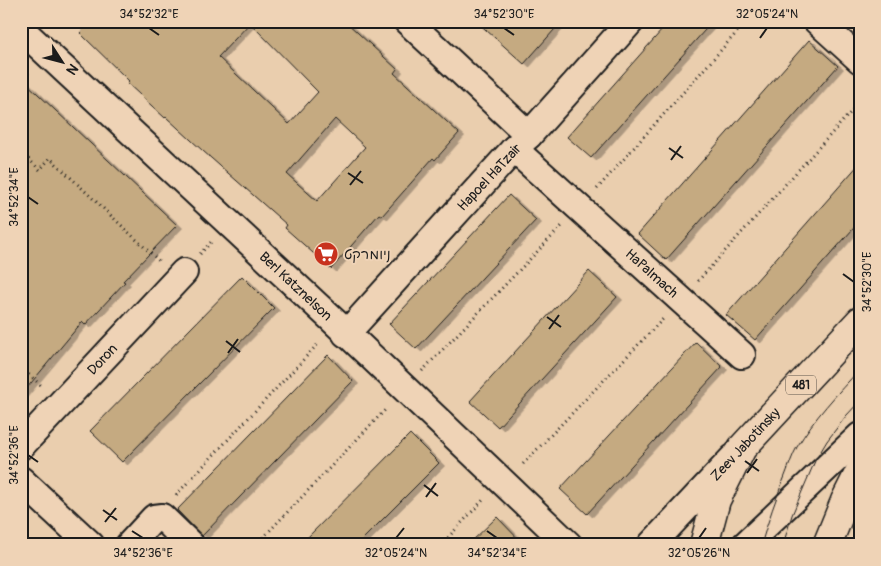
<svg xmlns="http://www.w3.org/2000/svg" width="881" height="566" viewBox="0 0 881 566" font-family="Pangolin,'Playpen Sans Hebrew',sans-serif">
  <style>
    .building { fill: #c5aa81; stroke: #1c1c1c; fill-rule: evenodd; filter: url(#shadow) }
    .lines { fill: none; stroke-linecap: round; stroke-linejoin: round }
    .minor-casing { stroke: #1c1c1c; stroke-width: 30 }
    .major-casing { stroke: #1c1c1c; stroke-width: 31 }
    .path { stroke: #1c1c1c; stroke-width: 3; stroke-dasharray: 1 4; stroke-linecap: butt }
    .minor { stroke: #efd3b6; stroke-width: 26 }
    .major { stroke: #efd3b6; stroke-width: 28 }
    .tram { stroke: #1c1c1c; stroke-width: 1 }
    .ticks { fill: none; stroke: #1c1c1c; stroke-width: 2 }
    .labels { text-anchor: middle; stroke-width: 4; stroke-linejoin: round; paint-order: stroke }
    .shield { fill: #efd3b6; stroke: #5b534a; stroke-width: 1 }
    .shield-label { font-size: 12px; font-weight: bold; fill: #1c1c1c }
    .street-label { font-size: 14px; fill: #1c1c1c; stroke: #efd3b6 }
    .poi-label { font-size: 14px; fill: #1c1c1c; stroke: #efd3b6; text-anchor: start }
    .neatline { fill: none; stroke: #1c1c1c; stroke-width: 2 }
    .ticks-label { font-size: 12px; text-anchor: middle; fill: #1c1c1c }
  </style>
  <defs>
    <filter id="shadow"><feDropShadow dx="5.5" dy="3" stdDeviation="0" flood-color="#0004"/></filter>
  </defs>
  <rect width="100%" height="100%" fill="#eaceae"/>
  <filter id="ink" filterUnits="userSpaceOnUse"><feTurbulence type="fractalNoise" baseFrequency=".02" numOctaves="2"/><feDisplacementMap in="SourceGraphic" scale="10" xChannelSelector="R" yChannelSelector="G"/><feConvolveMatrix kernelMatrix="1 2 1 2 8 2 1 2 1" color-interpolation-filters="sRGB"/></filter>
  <g filter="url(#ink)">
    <!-- building -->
    <g class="building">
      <path d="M91,21H345L397,69L394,73L459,133L435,160L433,158L382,216L379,214L331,269L285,228L287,225L203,151L166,117L165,118L127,83L129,81L80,33ZM250,23L318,92L289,124L218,57ZM335,119L365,147L317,201L287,174Z"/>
      <polygon points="476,21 562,21 524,64"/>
      <polygon points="670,21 713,21 591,158 567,137"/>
      <polygon points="809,40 838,66 666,260 638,234"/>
      <polygon points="21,78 177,225 123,281 125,282 85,325 82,322 21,395"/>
      <polygon points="860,163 860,221 755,340 726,315"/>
      <polygon points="509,195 536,220 416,349 389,324"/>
      <polygon points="589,271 617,297 498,427 470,401"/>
      <polygon points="242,276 274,308 122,462 90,431"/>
      <polygon points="696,342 722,367 587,514 560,489"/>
      <polygon points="328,355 353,381 202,536 177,510"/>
      <polygon points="410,434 439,463 357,545 300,545"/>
      <polygon points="497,517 524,545 468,545"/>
    </g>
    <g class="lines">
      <defs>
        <g id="minor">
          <polyline points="407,21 529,135"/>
          <polyline points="817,21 860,60"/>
          <polyline points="21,29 337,324 569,545"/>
          <polyline points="514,149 742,355"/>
          <polyline points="346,334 514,149 529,135 631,21"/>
          <polyline points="21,446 184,272"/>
          <polyline points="21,480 91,545"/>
          <polyline points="129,545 154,518 162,517 191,545"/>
          <polyline points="651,545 733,458"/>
          <polyline points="745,545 860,436"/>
        </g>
        <g id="major">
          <polyline points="704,545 716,500 742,448 860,321"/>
          <polyline points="827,545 845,501 860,471"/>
        </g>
      </defs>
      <!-- minor casing -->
      <use href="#minor" class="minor-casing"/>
      <!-- major casing -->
      <use href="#major" class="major-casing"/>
      <!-- path -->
      <g class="path">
        <polyline points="21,81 29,72"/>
        <polyline points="21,152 40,170 50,158 159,261"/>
        <polyline points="597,189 747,21"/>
        <polyline points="200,254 211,242"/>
        <polyline points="698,281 860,102"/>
        <polyline points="21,368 42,386"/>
        <polyline points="422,371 562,226"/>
        <polyline points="523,464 663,319"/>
        <polyline points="176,495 319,343"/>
        <polyline points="256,545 387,408"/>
        <polyline points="441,545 484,499"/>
      </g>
      <!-- minor -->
      <use href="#minor" class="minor"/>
      <!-- major -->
      <use href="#major" class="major"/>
      <!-- tram -->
      <g class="tram">
        <path d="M761,545C768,521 776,498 785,476C789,466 792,456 797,447C814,418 837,394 860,369"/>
        <polyline points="783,545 792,515 815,461 827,441 846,416 860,401"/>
      </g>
    </g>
  </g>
  <!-- ticks -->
  <path class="ticks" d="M149,28L159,35M504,28L514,35M760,38L767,28M669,148L683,158M671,160L681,146M348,173L363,183M350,185L361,171M28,197L38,204M843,274L854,282M547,317L561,327M549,329L559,315M226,341L240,352M228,353L238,339M28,455L38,462M745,461L759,471M747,473L757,459M424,485L438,496M426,497L436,483M103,510L117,520M105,522L116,508M132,531L143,538M487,531L497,538M396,538L404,528M699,538L706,528"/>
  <!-- icons -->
  <defs>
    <symbol id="supermarket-disc" viewBox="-11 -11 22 22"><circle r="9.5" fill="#c8321e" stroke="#efd3b6"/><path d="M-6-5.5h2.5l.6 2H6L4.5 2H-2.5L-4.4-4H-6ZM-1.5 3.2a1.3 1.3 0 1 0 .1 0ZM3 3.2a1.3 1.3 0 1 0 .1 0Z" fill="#fff"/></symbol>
  </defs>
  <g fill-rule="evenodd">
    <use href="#supermarket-disc" x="312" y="240" width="28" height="28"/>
  </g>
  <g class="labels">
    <!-- shield labels -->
    <rect class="shield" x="786" y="375.5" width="30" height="19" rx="4"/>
    <g class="shield-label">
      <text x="801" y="389">481</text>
    </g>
    <!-- street labels -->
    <g class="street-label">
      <text transform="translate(489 177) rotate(-47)" y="5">Hapoel HaTzair</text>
      <text transform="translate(652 273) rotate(42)" y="5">HaPalmach</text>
      <text transform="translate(296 286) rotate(43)" y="5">Berl Katznelson</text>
      <text transform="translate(102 359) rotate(-47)" y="5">Doron</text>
      <text transform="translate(745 444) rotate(-47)" y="5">Zeev Jabotinsky</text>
    </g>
    <!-- poi labels -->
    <g class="poi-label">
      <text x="344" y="259">ניומרקט</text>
    </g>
  </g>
  <!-- margin -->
  <rect width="881" height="566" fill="none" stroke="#efd3b6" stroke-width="55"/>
  <!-- north arrow -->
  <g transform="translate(62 62) rotate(126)" stroke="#efd3b6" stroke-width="4" paint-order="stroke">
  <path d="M0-4L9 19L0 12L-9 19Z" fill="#1c1c1c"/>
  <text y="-8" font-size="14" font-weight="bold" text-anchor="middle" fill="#1c1c1c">N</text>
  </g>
  <rect x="28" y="28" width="826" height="510" class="neatline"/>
  <g class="ticks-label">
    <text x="149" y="18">34°52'32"E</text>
    <text x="504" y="18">34°52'30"E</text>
    <text x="767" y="18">32°05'24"N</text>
    <text transform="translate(14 197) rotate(-90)" y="4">34°52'34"E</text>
    <text transform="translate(867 282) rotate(-90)" y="4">34°52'30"E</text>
    <text transform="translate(14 455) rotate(-90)" y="4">34°52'36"E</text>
    <text x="143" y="557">34°52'36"E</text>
    <text x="396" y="557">32°05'24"N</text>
    <text x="497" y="557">34°52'34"E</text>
    <text x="699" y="557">32°05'26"N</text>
  </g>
</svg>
